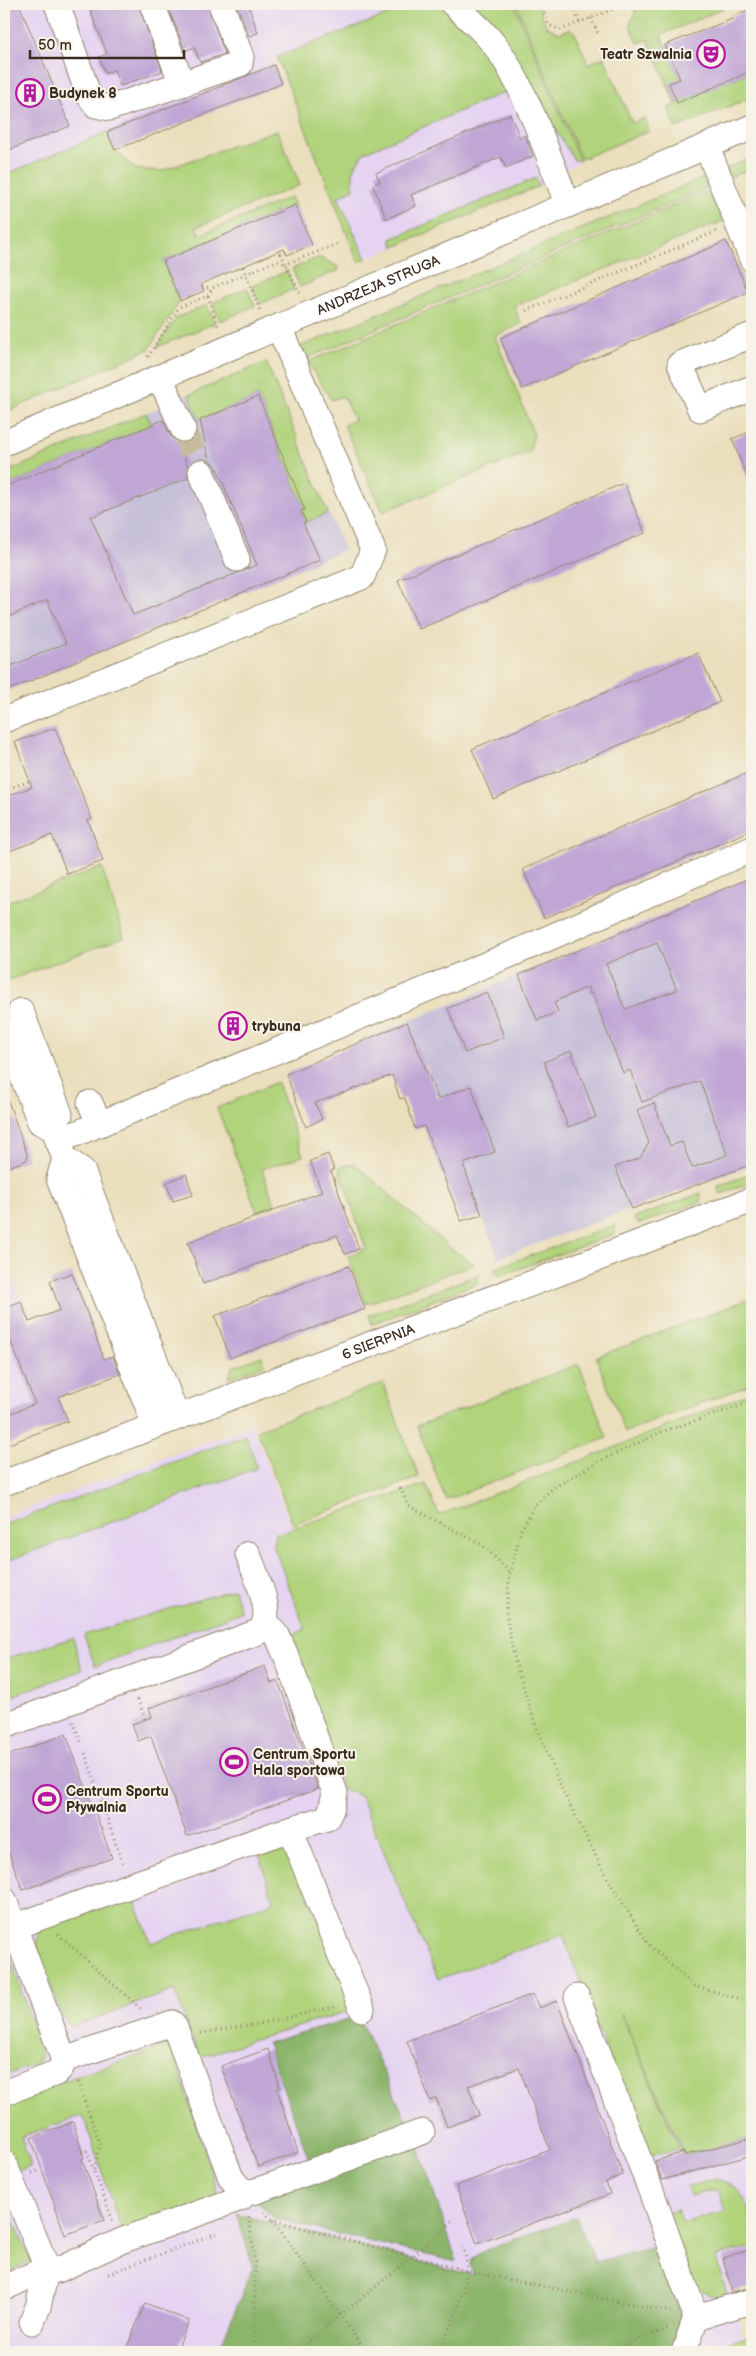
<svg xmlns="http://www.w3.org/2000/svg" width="756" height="2356" viewBox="0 0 756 2356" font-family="'Balsamiq Sans',sans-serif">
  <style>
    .built { fill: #e5d3f1 }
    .industrial { fill: #c7c0d9 }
    .green { fill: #b0d37c; stroke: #767e4d }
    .forest { fill: #8cb56c; stroke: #647045 }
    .building { fill: #bfa6d5; fill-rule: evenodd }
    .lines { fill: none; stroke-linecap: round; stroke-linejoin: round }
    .minor-tunnel { stroke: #c7bb9c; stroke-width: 25; stroke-dasharray: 25 12; stroke-linecap: butt }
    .minor-casing { stroke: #92846d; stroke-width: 27 }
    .path { stroke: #92846d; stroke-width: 3; stroke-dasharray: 1 4; stroke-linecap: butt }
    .minor { stroke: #fff; stroke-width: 25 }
    .labels { text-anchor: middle; stroke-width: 4; stroke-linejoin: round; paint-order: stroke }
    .poi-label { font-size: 14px; font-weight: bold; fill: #3b2a1e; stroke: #f7f3e8; text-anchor: start }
    .street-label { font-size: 14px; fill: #3b2a1e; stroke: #f7f3e8 }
  </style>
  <rect width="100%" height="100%" fill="#f7f3e8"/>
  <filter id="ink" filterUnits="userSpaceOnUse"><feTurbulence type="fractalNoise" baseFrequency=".02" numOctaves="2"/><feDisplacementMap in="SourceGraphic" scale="10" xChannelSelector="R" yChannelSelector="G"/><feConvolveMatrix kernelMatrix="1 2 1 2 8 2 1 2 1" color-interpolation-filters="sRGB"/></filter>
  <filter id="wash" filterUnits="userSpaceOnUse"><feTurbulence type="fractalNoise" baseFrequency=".0096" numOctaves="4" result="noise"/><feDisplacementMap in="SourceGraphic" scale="20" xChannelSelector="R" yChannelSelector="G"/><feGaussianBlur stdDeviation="1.12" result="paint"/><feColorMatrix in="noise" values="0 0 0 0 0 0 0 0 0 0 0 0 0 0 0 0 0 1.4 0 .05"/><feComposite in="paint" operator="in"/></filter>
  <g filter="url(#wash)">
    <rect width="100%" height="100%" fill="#eadfbc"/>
    <!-- built -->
    <g class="built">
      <polygon points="4,4 514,4 580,161 539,186 366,259 276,57 271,59 274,65 4,176"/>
      <polygon points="4,1256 68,1421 4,1445"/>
      <polygon points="252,1425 461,1972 564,1935 752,2138 752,2249 723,2258 747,2352 4,2352 4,1517"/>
    </g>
    <!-- industrial -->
    <g class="industrial">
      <polygon points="266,362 344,550 4,692 4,473"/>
      <polygon points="752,877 752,1164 498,1258 424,1060 422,1060 407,1022"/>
    </g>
    <!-- green -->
    <g class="green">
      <path d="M416,4H443L479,40L509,90L365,152C354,165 351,172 354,189L338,197L366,259L358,262L277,57Z"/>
      <polygon points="472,4 514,4 580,161 574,160 492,24"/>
      <polygon points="516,4 537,4 546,26 559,33 570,29 575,33 588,64 604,57 632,123 645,118 649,131 581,159"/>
      <polygon points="638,4 733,4 661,35 680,79 669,84 677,103 752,71 752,97 676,128 668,108 676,104 648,39 638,43 630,25"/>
      <polygon points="277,130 300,185 196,227 200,235 291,197 295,205 163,261 180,301 149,349 4,413 4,175 107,132 115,150 135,169 161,171"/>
      <polygon points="752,157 752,168 731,177 727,168"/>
      <polygon points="536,178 539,186 394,247 391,239"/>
      <polygon points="703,178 707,188 305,359 300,347"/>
      <polygon points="705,192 707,197 714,196 723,221 514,306 521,324 495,336 534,435 529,452 383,512 344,425 354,420 343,396 331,400 308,362"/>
      <polygon points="319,257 337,266 339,270 300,287 292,269"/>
      <polygon points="287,271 294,289 260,304 252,286"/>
      <polygon points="247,288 255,306 220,321 212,303"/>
      <polygon points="207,305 215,323 157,347 176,318"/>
      <polygon points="266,362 328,513 306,522 301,511 305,509 258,396 200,420 189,395"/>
      <polygon points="146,413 152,425 4,487 4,473"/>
      <polygon points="102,867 124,937 4,982 4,903"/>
      <polygon points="277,1082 303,1156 262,1169 275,1206 257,1212 217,1108"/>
      <polygon points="354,1163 450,1248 474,1264 366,1304 348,1256 366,1249 339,1168"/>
      <polygon points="752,1173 752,1182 721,1194 717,1187"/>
      <polygon points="701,1193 701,1202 639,1224 634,1218"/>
      <polygon points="615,1225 615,1234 499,1276 493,1269"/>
      <polygon points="478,1275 479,1283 372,1324 369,1315"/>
      <polygon points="752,1298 752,1384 625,1432 596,1357"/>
      <polygon points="262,1356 265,1365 228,1378 233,1367"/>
      <polygon points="579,1364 607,1438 446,1500 417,1426"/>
      <polygon points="383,1383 419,1477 293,1524 257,1430"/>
      <polygon points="752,1392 752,2138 685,2155 621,2014 680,2149 645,2156 563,1935 438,1979 360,1796 342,1788 288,1638 305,1629 273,1545 275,1534 426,1484 439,1515 611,1449"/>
      <polygon points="246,1435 257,1468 4,1562 4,1525"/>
      <polygon points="234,1589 241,1612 95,1666 84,1635"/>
      <polygon points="73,1638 82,1670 4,1699 4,1659"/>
      <polygon points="267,1847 281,1850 293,1860 355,2009 200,2057 174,1990 71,2027 61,2014 36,1945 39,1932 49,1926 133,1896 151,1943 273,1902 258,1849"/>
      <polygon points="4,1939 42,2053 36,2064 4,2076"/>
      <polygon points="171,2044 220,2200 123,2235 83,2115 21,2137 31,2166 15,2172 4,2148 4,2101"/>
      <path d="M716,2179C752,2190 752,2214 752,2247L716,2257L728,2298C714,2297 697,2293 690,2281C681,2267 673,2231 667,2214L677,2209L682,2223L725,2212L718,2189L690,2196L687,2187Z"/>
      <polygon points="4,2197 31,2261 4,2274"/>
      <polygon points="752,2335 752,2352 701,2352"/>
    </g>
    <!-- forest -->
    <g class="forest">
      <polygon points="358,2016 418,2145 457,2262 274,2219 254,2198 315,2176 267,2043"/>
      <polygon points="237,2214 472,2275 470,2264 473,2258 486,2250 576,2217 596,2262 654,2247 684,2321 673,2352 218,2352 253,2267"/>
    </g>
    <g id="blocks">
      <!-- building -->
      <g class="building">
        <polygon points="4,4 19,4 70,126 4,152"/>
        <polygon points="88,4 138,4 162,71 120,86 114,70 105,73 99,57 107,54"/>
        <polygon points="167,4 207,4 225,54 200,62 194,47 185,51"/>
        <polygon points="236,4 248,4 258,33 249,36"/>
        <polygon points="752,8 752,71 677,103 669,83 680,79 665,45 732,19 731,17"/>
        <polygon points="274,65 281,84 115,150 107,132"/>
        <polygon points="510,114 520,138 525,135 533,156 506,168 501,157 411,195 416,206 386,219 373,185 380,182 376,173"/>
        <polygon points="295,205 312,245 287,255 284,249 201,284 204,291 180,301 163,261"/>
        <polygon points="726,241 748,292 522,389 500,338"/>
        <polygon points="258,396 305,510 301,511 306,522 303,523 320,560 4,692 4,669 66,643 47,600 4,619 4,487 163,420 170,435 178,442 188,466 188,478 91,517 133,615 257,565 216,466 209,460 200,420"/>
        <polygon points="752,431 752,486 751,487 732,439"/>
        <polygon points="624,483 645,533 419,629 398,580"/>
        <polygon points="698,653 720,702 493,799 472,749"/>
        <polygon points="55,728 92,819 88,820 103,861 67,874 52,835 4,853 4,797 32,787 15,742"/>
        <polygon points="752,771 752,830 544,918 523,869"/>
        <path d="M752,877V1164L632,1209L615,1167L640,1158L649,1143L637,1110L654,1103L670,1146L682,1142L692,1168L727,1155L700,1081L642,1102L630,1070L623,1073L592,993L590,994L588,987L554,1002L558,1012L537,1020L519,975ZM657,943L677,990L625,1009L606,964Z"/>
        <polygon points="487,992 504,1037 465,1053 448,1008"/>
        <polygon points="407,1022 438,1099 471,1086 495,1152 463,1164 482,1215 461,1221 424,1126 415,1129 405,1098 400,1099 392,1075 315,1103 322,1119 306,1127 286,1074"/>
        <polygon points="571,1051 596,1117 568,1127 544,1062"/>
        <polygon points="4,1095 6,1095 27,1154 27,1160 4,1169"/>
        <polygon points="328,1154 334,1170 331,1171 359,1249 345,1254 337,1235 203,1284 188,1242 322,1192 310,1161"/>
        <polygon points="186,1174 193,1195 173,1201 166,1183"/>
        <polygon points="349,1266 365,1309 230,1358 215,1316"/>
        <polygon points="72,1273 104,1359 113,1356 120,1374 58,1397 68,1421 4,1446 4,1416 35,1404 4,1324 4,1308 21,1301 29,1322 60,1310 50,1281"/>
        <polygon points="265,1666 271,1683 278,1681 318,1789 187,1836 151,1736 138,1741 132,1724 152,1717 149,1708"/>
        <polygon points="66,1734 112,1858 23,1890 4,1841 4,1757"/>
        <polygon points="533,1994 539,2008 557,2001 623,2175 606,2182 610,2194 477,2244 456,2186 550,2150 519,2068 468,2086 479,2115 447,2127 436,2098 430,2101 407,2041"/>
        <polygon points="268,2049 280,2087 277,2089 298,2152 258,2167 221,2066"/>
        <polygon points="73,2122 84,2158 82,2159 104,2220 65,2235 31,2138"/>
        <polygon points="752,2138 752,2155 662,2180 655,2161 684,2152 685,2155"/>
        <polygon points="752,2249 752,2287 732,2292 723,2258"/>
        <polygon points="145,2303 189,2321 176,2352 125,2352"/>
      </g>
    </g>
  </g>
  <g filter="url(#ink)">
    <use href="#blocks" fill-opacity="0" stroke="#92846d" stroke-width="1"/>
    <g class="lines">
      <!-- minor-tunnel -->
      <polyline class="minor-tunnel" points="183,429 201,472"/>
      <defs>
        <g id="minor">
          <polyline points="57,4 88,94 96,105 110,108 240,64 241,57 221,4"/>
          <polyline points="152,4 182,84"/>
          <path d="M453,4C471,20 490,36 503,57C531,102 548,156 568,205"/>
          <polyline points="707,147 752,259"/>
          <polyline points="752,335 680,364 700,409 752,388"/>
          <polyline points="160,377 183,429"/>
          <path id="s1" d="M4,443L752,127"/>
          <polyline points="201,472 237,559"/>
          <polyline points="4,720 362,577 373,550 279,327"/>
          <polyline points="21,1011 60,1114 54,1129"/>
          <polyline points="4,1029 40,1122 54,1129 65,1159 82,1170 177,1417"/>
          <polyline points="90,1103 100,1124"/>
          <polyline points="58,1141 519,951 752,849"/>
          <polyline points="65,1159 59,1179 155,1425"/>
          <path id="s2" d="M4,1483L752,1200"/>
          <polyline points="265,1621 277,1635 288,1660 335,1793 331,1810 327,1818 290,1829"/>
          <path d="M4,1726L258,1632C278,1618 254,1572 248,1554"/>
          <polyline points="4,1900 64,2060"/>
          <polyline points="13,1927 290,1829 362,2009"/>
          <polyline points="577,1997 651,2191 696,2317"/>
          <polyline points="4,2093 56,2073 61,2068 64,2060 172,2023 174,2025 231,2178 241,2190 253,2192 422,2132"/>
          <polyline points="4,2163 47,2268 58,2270 121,2241 241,2198 245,2192"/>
          <polyline points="4,2288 47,2268"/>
          <polyline points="32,2322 38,2307 47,2268"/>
          <polyline points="684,2352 696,2317 752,2301"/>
        </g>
      </defs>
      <!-- minor casing -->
      <use href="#minor" class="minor-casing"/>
      <!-- path -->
      <g class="path">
        <polyline points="540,4 549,25 560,30 626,4"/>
        <polyline points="575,12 579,22"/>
        <polyline points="591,18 599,36"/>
        <polyline points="286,252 281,254 286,264 338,244"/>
        <polyline points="243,267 260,311"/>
        <polyline points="202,287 212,288"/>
        <polyline points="208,296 219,329"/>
        <polyline points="526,311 717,231"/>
        <polyline points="148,357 179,307 208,296 212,288 276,261 286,264 300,294"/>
        <polyline points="4,790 30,781"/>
        <polyline points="752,1402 661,1432 598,1462 553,1488 535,1505 521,1530 510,1573 506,1614 515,1661 535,1723 561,1787 607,1878 649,1945 694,1986 752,2002"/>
        <polyline points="400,1488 409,1506 482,1545 510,1572"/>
        <polyline points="138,1699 145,1719"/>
        <polyline points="73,1722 81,1742"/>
        <polyline points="85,1753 123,1865"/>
        <polyline points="58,1934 142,2010"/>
        <polyline points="201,2033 258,2024 337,2006"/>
        <polyline points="78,2082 100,2144 94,2171 113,2221"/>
        <polyline points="82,2152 87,2151 94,2171"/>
        <polyline points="32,2173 41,2170"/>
        <polyline points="264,2212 273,2220 467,2271 671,2312"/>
        <polyline points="249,2217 255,2264 255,2352"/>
        <polyline points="273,2220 366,2352"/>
        <polyline points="108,2274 220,2232"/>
        <polyline points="300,2352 304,2345 414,2255 453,2220"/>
        <path d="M439,2352C451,2321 476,2281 463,2247"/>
        <polyline points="611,2352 630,2342 668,2329"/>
      </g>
      <!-- minor -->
      <use href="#minor" class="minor"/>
    </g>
  </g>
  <!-- icons -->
  <defs>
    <symbol id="theatre-ring" viewBox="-11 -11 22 22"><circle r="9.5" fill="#f7f3e8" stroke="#b5179e" stroke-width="1.5"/><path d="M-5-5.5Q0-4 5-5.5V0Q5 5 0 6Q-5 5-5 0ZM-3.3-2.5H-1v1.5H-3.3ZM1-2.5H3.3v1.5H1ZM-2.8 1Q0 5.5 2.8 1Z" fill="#b5179e"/></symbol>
    <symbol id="building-ring" viewBox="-11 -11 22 22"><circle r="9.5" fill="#f7f3e8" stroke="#b5179e" stroke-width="1.5"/><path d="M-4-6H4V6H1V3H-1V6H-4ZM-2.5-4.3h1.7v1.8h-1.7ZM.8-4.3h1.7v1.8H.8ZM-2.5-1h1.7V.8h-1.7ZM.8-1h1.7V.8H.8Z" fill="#b5179e"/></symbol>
    <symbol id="stadium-ring" viewBox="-11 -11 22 22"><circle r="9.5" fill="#f7f3e8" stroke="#b5179e" stroke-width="1.5"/><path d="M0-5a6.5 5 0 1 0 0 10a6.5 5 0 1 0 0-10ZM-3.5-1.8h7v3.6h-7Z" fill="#b5179e"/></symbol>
  </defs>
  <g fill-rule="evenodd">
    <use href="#theatre-ring" x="695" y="38" width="32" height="32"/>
    <use href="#building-ring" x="14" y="77" width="32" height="32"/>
    <use href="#building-ring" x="217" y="1010" width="32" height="32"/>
    <use href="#stadium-ring" x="218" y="1746" width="32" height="32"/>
    <use href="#stadium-ring" x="31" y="1783" width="32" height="32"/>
  </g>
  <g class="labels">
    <!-- poi labels -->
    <g class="poi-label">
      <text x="692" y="59" text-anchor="end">Teatr Szwalnia</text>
      <text x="49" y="98">Budynek 8</text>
      <text x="252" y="1031">trybuna</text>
      <text x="253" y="1759">Centrum Sportu<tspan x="253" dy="16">Hala sportowa</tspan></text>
      <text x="66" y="1796">Centrum Sportu<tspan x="66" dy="16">Pływalnia</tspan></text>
    </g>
    <!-- street labels -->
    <g class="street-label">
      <text dy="5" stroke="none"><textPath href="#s1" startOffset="406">ANDRZEJA STRUGA</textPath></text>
      <text dy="5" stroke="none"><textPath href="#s2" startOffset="400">6 SIERPNIA</textPath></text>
    </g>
  </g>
  <!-- margin -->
  <rect width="756" height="2356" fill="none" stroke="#f7f3e8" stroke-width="20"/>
  <!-- scale -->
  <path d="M30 50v8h154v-8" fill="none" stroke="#3b2a1e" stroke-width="2.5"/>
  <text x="38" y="50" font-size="15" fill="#3b2a1e" stroke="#f7f3e8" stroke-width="4" paint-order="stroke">50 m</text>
</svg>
